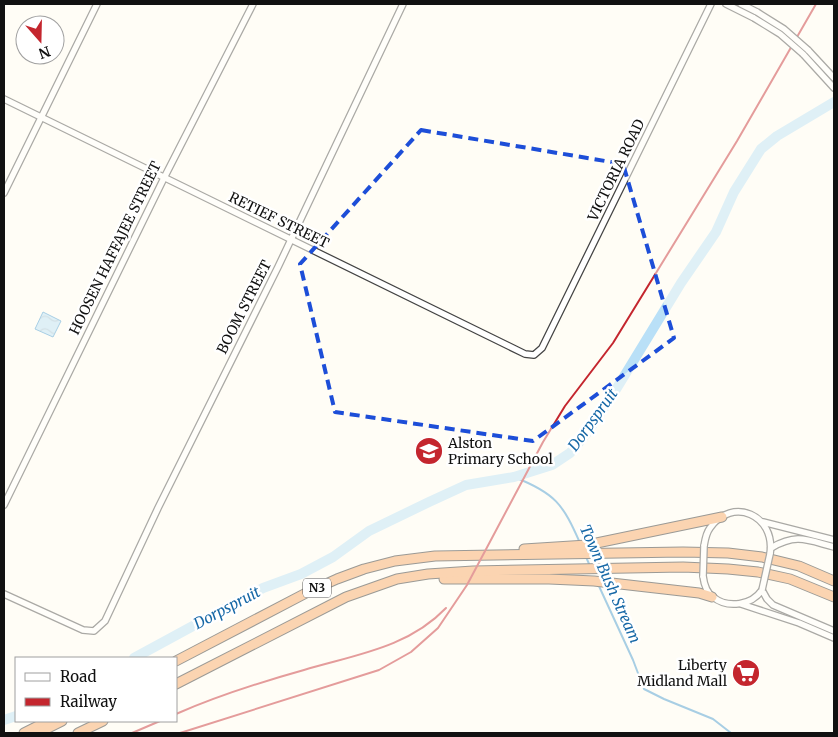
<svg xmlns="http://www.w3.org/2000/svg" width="838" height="737" viewBox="0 0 838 737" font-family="Merriweather,serif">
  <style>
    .water { fill: url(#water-waves); stroke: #3f96cf }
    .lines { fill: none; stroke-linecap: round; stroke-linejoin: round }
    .stream { stroke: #3f96cf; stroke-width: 2 }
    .river { stroke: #b9e0f7; stroke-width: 10 }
    .tertiary-casing { stroke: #444; stroke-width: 8 }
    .motorway-casing { stroke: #222; stroke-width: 11 }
    .tertiary { stroke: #fff; stroke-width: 5.5 }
    .motorway { stroke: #f5a25d; stroke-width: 9 }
    .rail { stroke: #c4262e; stroke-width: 2 }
    .tertiary-bridge-casing { stroke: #444; stroke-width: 8; stroke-linecap: butt }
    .tertiary-bridge { stroke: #fff; stroke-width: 5.5 }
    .marked { fill: none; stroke: #1d4ed8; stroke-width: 4; stroke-dasharray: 10 6; stroke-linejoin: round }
    .labels { text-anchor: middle; stroke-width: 5; stroke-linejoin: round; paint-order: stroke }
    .shield { fill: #fff; stroke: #585858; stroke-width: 1 }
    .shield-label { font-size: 12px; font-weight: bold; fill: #111 }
    .street-label { font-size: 14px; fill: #111; stroke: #fff }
    .poi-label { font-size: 14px; fill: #111; stroke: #fff; text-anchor: start }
    .water-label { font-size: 15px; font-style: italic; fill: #1768a6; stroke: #fff }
  </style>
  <defs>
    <pattern id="water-waves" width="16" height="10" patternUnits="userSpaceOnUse" patternTransform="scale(1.25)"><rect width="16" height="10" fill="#b9e0f7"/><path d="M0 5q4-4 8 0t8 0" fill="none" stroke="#9ebfd3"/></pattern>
  </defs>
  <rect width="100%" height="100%" fill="#fffdf5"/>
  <!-- water -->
  <polygon class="water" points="43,312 61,321 53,337 35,329"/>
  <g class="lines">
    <!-- stream -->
    <g class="stream">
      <path d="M514,477C555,493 563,504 580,543"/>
      <polyline points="586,557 590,566"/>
      <polyline points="598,584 633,660 644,689 664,699 713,719 731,733"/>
    </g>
    <!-- river -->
    <g class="river">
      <polyline points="134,658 263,588 301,574 333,557 369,531 429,502 466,485 514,477 552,465 570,453 587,433 612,396 681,283 716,232 734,192 761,149 777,136 834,102"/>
      <polyline points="4,720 16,716"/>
    </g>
    <defs>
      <g id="tertiary">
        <polyline points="726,4 754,18"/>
        <polyline points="741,4 757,12"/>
        <polyline points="808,50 834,78"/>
        <polyline points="803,54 834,88"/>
        <polyline points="4,99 525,354 534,355 542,348 711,4"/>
        <polyline points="4,193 97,4"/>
        <polyline points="4,505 164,178 253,4"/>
        <polyline points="763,522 834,540"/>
        <path d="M704,546C705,540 706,533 710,528C732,496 776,515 770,554"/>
        <path d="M771,548C797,533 807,540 834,547"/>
        <path d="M703,576C704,584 706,592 713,597C728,609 752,605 762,590L767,599L773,605L834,631"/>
        <polyline points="4,594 83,630 94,631 105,621 158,508 278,267 403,4"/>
        <polyline points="741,604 799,623 834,638"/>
      </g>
      <g id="motorway">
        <polyline points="524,549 587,545 722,517"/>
        <polyline points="444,579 549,579 594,581 699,593 712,597"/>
        <polyline points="176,661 308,592 337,579 364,569 395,561 435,556 683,552 728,553 762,557 799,566 834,581"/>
        <polyline points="176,684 346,597 397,579 428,574 473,571 683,567 728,569 758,572 790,579 834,597"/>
        <polyline points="24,733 48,721"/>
        <polyline points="38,733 62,721"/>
        <polyline points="78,733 103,721"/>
      </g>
    </defs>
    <!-- tertiary casing -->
    <use href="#tertiary" class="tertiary-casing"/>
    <!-- motorway casing -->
    <use href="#motorway" class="motorway-casing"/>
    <!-- tertiary -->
    <use href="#tertiary" class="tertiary"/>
    <!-- motorway -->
    <use href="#motorway" class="motorway"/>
    <!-- rail -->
    <g class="rail">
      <path d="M176,714C217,696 261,682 304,670C354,655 408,648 446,608"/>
      <polyline points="132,733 160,721"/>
      <polyline points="180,733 379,670 411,652 438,628 467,585 543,442 565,406 613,343 737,141 816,4"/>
    </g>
    <defs>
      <g id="tertiary-bridge">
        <polyline points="757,12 784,29 808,50"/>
        <polyline points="754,18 780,34 803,54"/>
        <polyline points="703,576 704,546"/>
        <polyline points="762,590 770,554"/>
      </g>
    </defs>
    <!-- tertiary-bridge casing -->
    <use href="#tertiary-bridge" class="tertiary-bridge-casing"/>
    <!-- tertiary-bridge -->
    <use href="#tertiary-bridge" class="tertiary-bridge"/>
  </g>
  <!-- marked area -->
  <path d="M0 0H838V737H0ZM421,130L623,164L674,338L533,441L335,412L300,264Z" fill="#fffdf5" fill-opacity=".55" fill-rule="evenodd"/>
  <path class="marked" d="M421,130L623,164L674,338L533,441L335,412L300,264Z"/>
  <!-- icons -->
  <defs>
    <symbol id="school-disc" viewBox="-11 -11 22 22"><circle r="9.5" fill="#c4262e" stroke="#fff"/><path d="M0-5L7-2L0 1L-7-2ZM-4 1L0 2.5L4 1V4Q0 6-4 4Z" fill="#fff"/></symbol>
    <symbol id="supermarket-disc" viewBox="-11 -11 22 22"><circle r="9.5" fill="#c4262e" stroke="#fff"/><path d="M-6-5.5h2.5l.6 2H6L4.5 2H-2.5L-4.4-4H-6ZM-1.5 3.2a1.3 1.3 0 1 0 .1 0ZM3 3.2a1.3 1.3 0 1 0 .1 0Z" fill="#fff"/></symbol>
  </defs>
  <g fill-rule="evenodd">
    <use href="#school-disc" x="413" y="435" width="32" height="32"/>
    <use href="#supermarket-disc" x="730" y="657" width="32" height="32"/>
  </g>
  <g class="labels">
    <!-- shield labels -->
    <rect class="shield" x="303" y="578.5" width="28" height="19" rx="4"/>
    <g class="shield-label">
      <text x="317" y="592">N3</text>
    </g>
    <!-- street labels -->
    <g class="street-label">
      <text transform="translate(616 170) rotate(-64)" y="5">VICTORIA ROAD</text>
      <text transform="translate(279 220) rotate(26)" y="5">RETIEF STREET</text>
      <text transform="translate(115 248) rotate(-64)" y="5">HOOSEN HAFFAJEE STREET</text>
      <text transform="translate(244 307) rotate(-63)" y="5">BOOM STREET</text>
    </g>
    <!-- poi labels -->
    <g class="poi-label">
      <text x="448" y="448">Alston<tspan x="448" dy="16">Primary School</tspan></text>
      <text x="727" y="670" text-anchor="end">Liberty<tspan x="727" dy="16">Midland Mall</tspan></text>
    </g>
    <!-- water labels -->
    <g class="water-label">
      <text transform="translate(593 420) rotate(-54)" y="5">Dorpspruit</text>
      <text transform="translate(610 584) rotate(66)" y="5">Town Bush Stream</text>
      <text transform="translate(227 608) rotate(-28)" y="5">Dorpspruit</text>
    </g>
  </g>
  <!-- border -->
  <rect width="838" height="737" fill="none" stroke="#111111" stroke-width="10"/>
  <!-- legend -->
  <rect x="15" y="657" width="162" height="65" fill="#ffffff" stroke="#a0a0a0"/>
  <rect x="25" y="673" width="25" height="8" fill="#ffffff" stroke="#a0a0a0"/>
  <text x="60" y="682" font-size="15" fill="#111111">Road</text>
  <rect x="25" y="698" width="25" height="8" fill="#c4262e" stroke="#a0a0a0"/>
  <text x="60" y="707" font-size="15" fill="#111111">Railway</text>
  <!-- north arrow -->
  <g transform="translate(40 40) rotate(160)"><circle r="24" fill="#ffffff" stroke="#a0a0a0"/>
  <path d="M0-4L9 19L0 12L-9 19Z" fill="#c4262e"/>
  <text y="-8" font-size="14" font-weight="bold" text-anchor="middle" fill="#111111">N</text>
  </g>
</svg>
